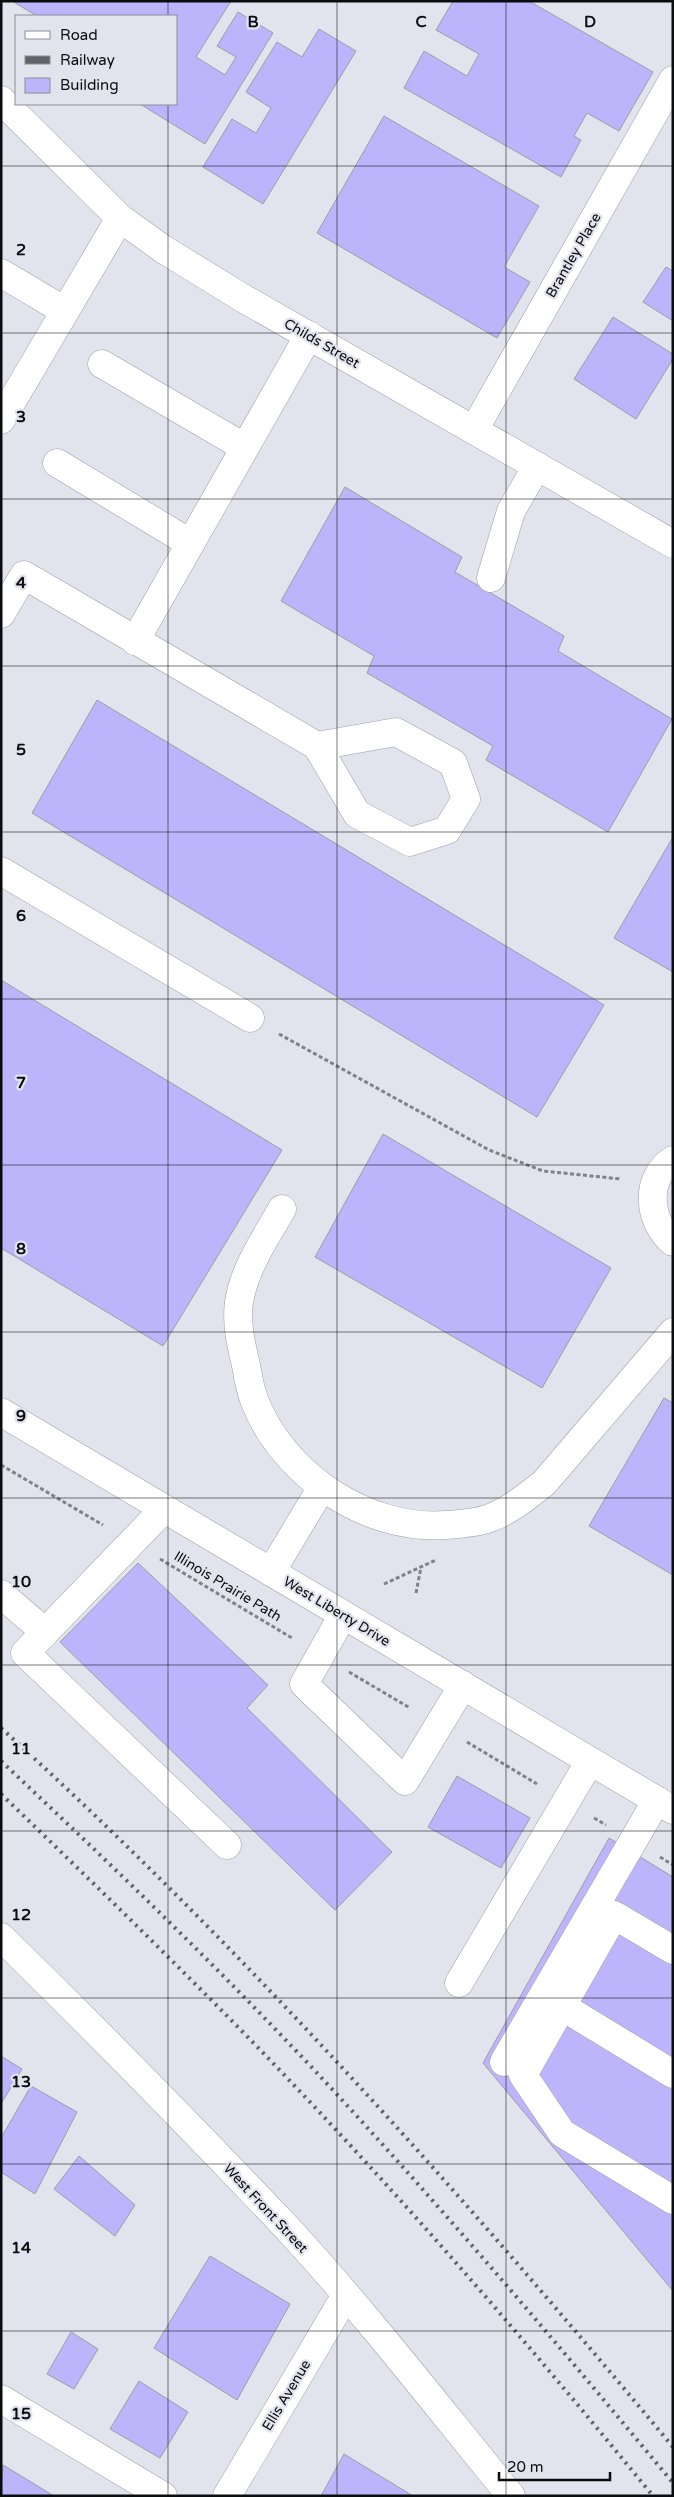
<svg xmlns="http://www.w3.org/2000/svg" width="674" height="2497" viewBox="0 0 674 2497" font-family="'Varela Round',sans-serif">
  <style>
    .building { fill: #bdb5fc; stroke: #9d9ca5 }
    .lines { fill: none; stroke-linecap: round; stroke-linejoin: round }
    .minor-casing { stroke: #9c9fa8; stroke-width: 29 }
    .path { stroke: #808289; stroke-width: 3; stroke-dasharray: 4 2.5; stroke-linecap: butt }
    .minor { stroke: #fff; stroke-width: 28 }
    .rail { stroke: #616368; stroke-width: 4; stroke-dasharray: 2.5 5; stroke-linecap: butt }
    .grid { fill: none; stroke: #0b0c0f; stroke-width: 1; stroke-opacity: 0.55 }
    .labels { text-anchor: middle; stroke-width: 4.5; stroke-linejoin: round; paint-order: stroke }
    .street-label { font-size: 14px; fill: #0b0c0f; stroke: #e1e4ed }
    .grid-label { font-size: 16px; text-anchor: middle; font-weight: bold; fill: #0b0c0f; stroke: #e1e4ed; stroke-width: 4.5; stroke-linejoin: round; paint-order: stroke }
  </style>
  <rect width="100%" height="100%" fill="#e1e4ed"/>
  <!-- building -->
  <g class="building">
    <polygon points="12,1 231,1 196,57 225,75 236,57 217,46 238,12 273,33 205,144 140,104 176,104 176,16 37,16"/>
    <polygon points="453,1 529,1 653,72 619,131 587,113 574,136 581,140 561,177 404,88 424,51 467,76 479,54 436,30"/>
    <polygon points="319,29 356,51 263,204 203,167 232,119 256,133 271,108 246,92 277,42 302,57"/>
    <polygon points="384,116 539,206 504,267 530,282 497,338 317,233"/>
    <polygon points="666,267 673,271 673,321 643,302"/>
    <polygon points="613,317 673,354 673,359 636,419 574,379"/>
    <polygon points="345,487 462,557 455,572 564,636 558,651 672,719 608,832 486,760 493,746 367,673 374,656 281,601"/>
    <polygon points="97,700 604,1005 537,1117 32,813"/>
    <polygon points="673,837 673,972 614,938"/>
    <polygon points="1,980 282,1150 163,1346 1,1248"/>
    <polygon points="383,1134 611,1268 542,1388 315,1257"/>
    <polygon points="664,1398 673,1403 673,1575 589,1526"/>
    <polygon points="138,1563 268,1685 247,1708 392,1852 335,1910 60,1642"/>
    <polygon points="457,1776 530,1818 501,1868 428,1827"/>
    <polygon points="609,1838 673,1877 673,2291 483,2063"/>
    <polygon points="1,2056 22,2069 1,2104"/>
    <polygon points="31,2086 77,2112 35,2194 1,2172 1,2138"/>
    <polygon points="79,2156 135,2205 115,2236 54,2189"/>
    <polygon points="210,2256 290,2304 237,2400 154,2348"/>
    <polygon points="71,2332 98,2349 74,2389 47,2374"/>
    <polygon points="139,2381 188,2412 160,2458 110,2429"/>
    <polygon points="344,2454 413,2496 321,2496"/>
    <polygon points="3,2465 54,2496 1,2496"/>
  </g>
  <g class="lines">
    <defs>
      <g id="minor">
        <polyline points="1,100 120,218 163,249 241,297 673,544"/>
        <polyline points="1,273 65,311"/>
        <polyline points="102,364 244,447"/>
        <polyline points="1,420 120,218"/>
        <polyline points="474,430 673,80"/>
        <polyline points="57,463 190,543"/>
        <polyline points="491,578 511,511 537,466"/>
        <polyline points="1,614 24,575 317,746 357,814 410,842 447,830 466,799 453,763 396,732 317,746"/>
        <polyline points="135,641 309,335"/>
        <polyline points="1,871 250,1018"/>
        <path d="M673,1160C644,1178 648,1222 673,1242"/>
        <path d="M282,1209C266,1237 244,1269 239,1302C236,1324 241,1344 246,1365C248,1377 250,1390 255,1402C284,1475 367,1531 446,1525C460,1524 477,1523 490,1518C511,1510 527,1496 544,1483L673,1332"/>
        <polyline points="1,1412 673,1810"/>
        <polyline points="164,1509 25,1653 227,1845"/>
        <polyline points="271,1572 322,1487"/>
        <polyline points="1,1594 45,1632"/>
        <polyline points="343,1615 304,1684 405,1781 463,1685"/>
        <path d="M1,1937C99,2033 195,2131 289,2230C367,2315 438,2407 511,2496"/>
        <polyline points="673,1950 614,1915 523,2075 562,2133 673,2200"/>
        <polyline points="459,1983 590,1761"/>
        <polyline points="563,2007 673,2074"/>
        <polyline points="504,2062 657,1800"/>
        <polyline points="1,2399 163,2496"/>
        <polyline points="227,2496 346,2295"/>
      </g>
    </defs>
    <!-- minor casing -->
    <use href="#minor" class="minor-casing"/>
    <!-- path -->
    <g class="path">
      <polyline points="279,1034 489,1150 543,1171 621,1179"/>
      <polyline points="1,1465 103,1525"/>
      <polyline points="160,1559 292,1638"/>
      <polyline points="384,1584 436,1560"/>
      <polyline points="416,1593 421,1567"/>
      <polyline points="349,1672 410,1708"/>
      <polyline points="467,1742 537,1784"/>
      <polyline points="594,1818 606,1825"/>
      <polyline points="660,1857 673,1865"/>
    </g>
    <!-- minor -->
    <use href="#minor" class="minor"/>
    <!-- rail -->
    <g class="rail">
      <path d="M1,1728C245,1949 463,2195 673,2447"/>
      <path d="M1,1761C114,1867 226,1975 332,2089C450,2217 562,2349 673,2483"/>
      <path d="M1,1794C80,1870 158,1946 235,2024C382,2174 520,2333 653,2496"/>
    </g>
  </g>
  <!-- grid -->
  <path class="grid" d="M168,1V16M337,1V2496M506,1V2496M168,104V2496M1,166H673M1,333H673M1,499H673M1,666H673M1,832H673M1,999H673M1,1165H673M1,1332H673M1,1498H673M1,1665H673M1,1831H673M1,1998H673M1,2164H673M1,2331H673"/>
  <g class="labels">
    <!-- street labels -->
    <g class="street-label">
      <text transform="translate(573 255) rotate(-60)" y="5">Brantley Place</text>
      <text transform="translate(322 343) rotate(30)" y="5">Childs Street</text>
      <text transform="translate(228 1586) rotate(31)" y="5">Illinois Prairie Path</text>
      <text transform="translate(337 1611) rotate(31)" y="5">West Liberty Drive</text>
      <text transform="translate(266 2208) rotate(47)" y="5">West Front Street</text>
      <text transform="translate(286 2395) rotate(-59)" y="5">Ellis Avenue</text>
    </g>
  </g>
  <g class="grid-label">
    <text x="253" y="27">B</text>
    <text x="421" y="27">C</text>
    <text x="590" y="27">D</text>
    <text x="21" y="255">2</text>
    <text x="21" y="422">3</text>
    <text x="21" y="588">4</text>
    <text x="21" y="755">5</text>
    <text x="21" y="921">6</text>
    <text x="21" y="1088">7</text>
    <text x="21" y="1254">8</text>
    <text x="21" y="1421">9</text>
    <text x="21" y="1587">10</text>
    <text x="21" y="1754">11</text>
    <text x="21" y="1920">12</text>
    <text x="21" y="2087">13</text>
    <text x="21" y="2253">14</text>
    <text x="21" y="2419">15</text>
  </g>
  <!-- border -->
  <rect width="674" height="2497" fill="none" stroke="#0b0c0f" stroke-width="5"/>
  <!-- legend -->
  <rect x="15" y="15" width="162" height="90" fill="#e1e4ed" stroke="#8b8e94"/>
  <rect x="25" y="31" width="25" height="8" fill="#ffffff" stroke="#8b8e94"/>
  <text x="60" y="40" font-size="15" fill="#0b0c0f">Road</text>
  <rect x="25" y="56" width="25" height="8" fill="#616368" stroke="#8b8e94"/>
  <text x="60" y="65" font-size="15" fill="#0b0c0f">Railway</text>
  <rect x="25" y="78" width="25" height="15" fill="#bdb5fc" stroke="#8b8e94"/>
  <text x="60" y="90" font-size="15" fill="#0b0c0f">Building</text>
  <!-- scale -->
  <path d="M499 2472v8h111v-8" fill="none" stroke="#0b0c0f" stroke-width="2.5"/>
  <text x="507" y="2472" font-size="15" fill="#0b0c0f" stroke="#e1e4ed" stroke-width="4" paint-order="stroke">20 m</text>
</svg>
